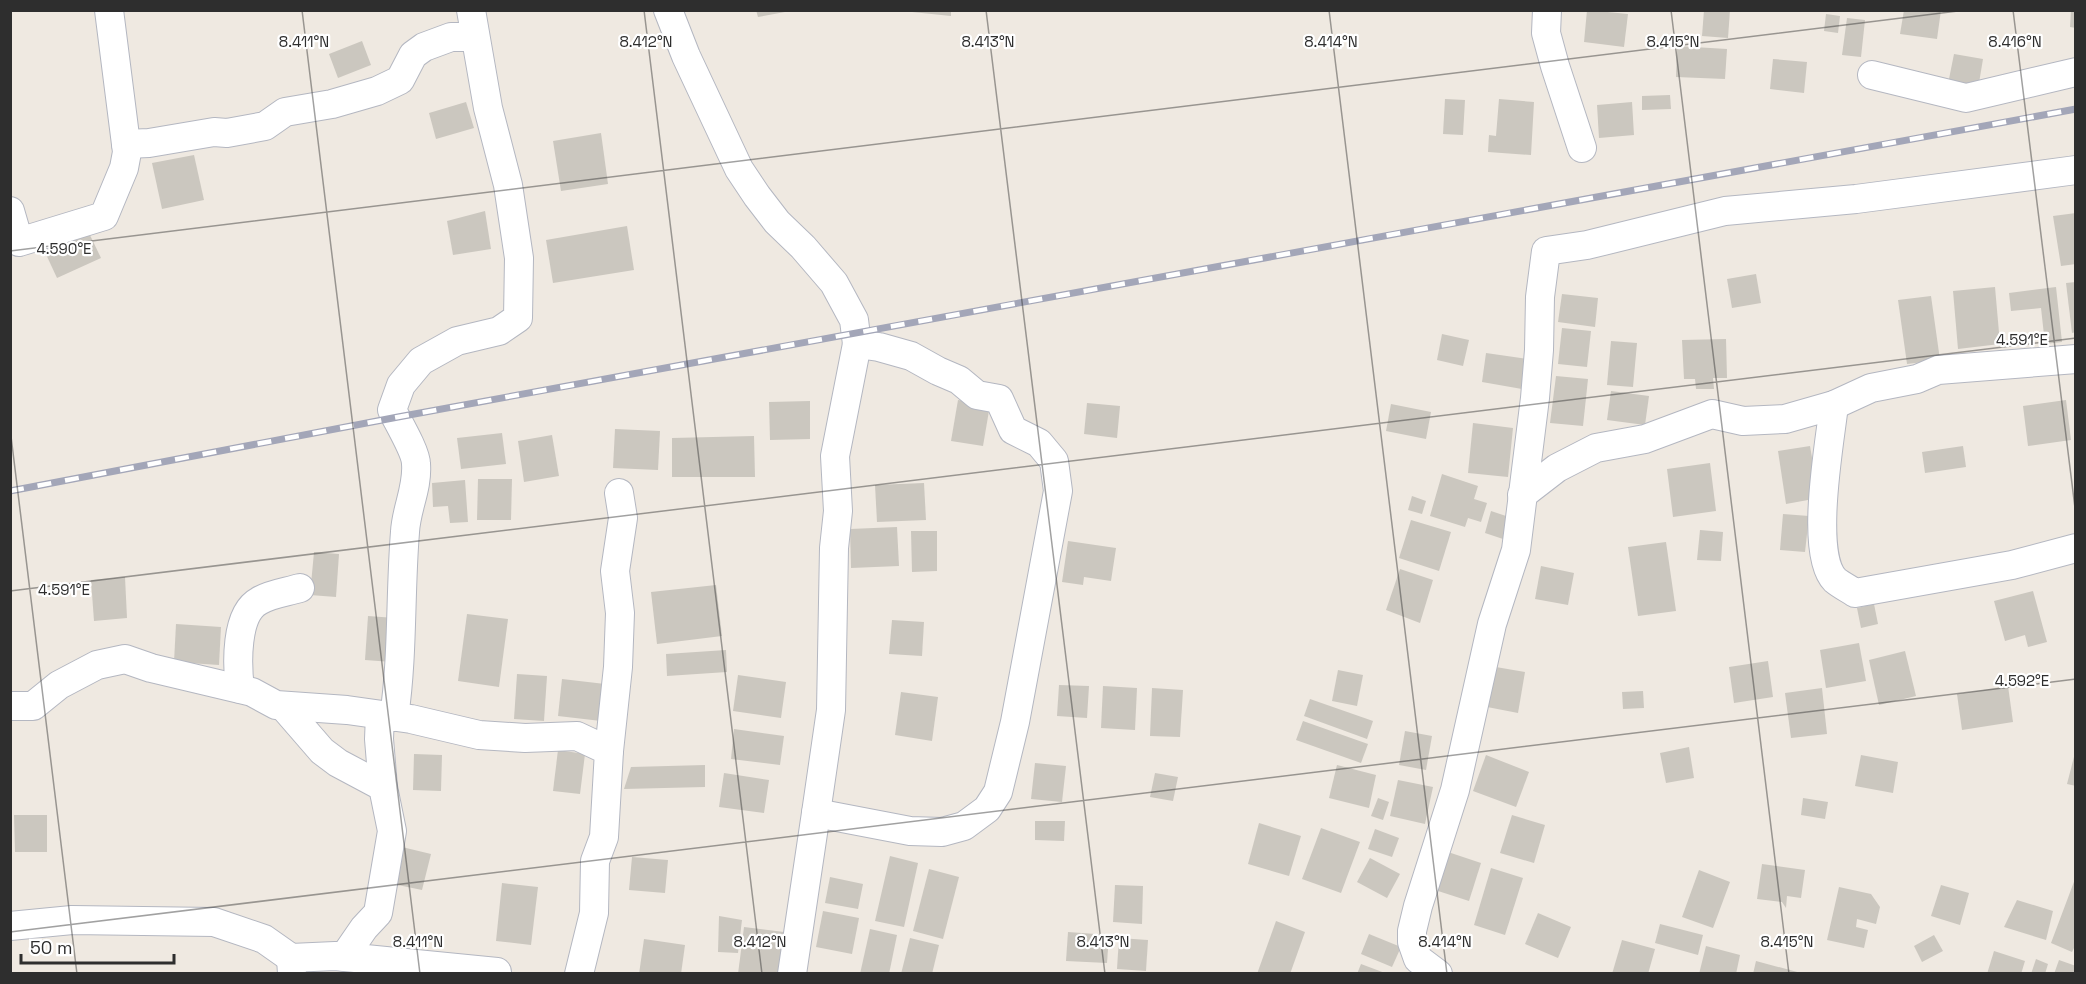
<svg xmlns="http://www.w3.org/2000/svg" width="2086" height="984" viewBox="0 0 2086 984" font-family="'Space Grotesk',sans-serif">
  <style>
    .building { fill: #cbc7bf }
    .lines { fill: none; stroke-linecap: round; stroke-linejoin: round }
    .minor-casing { stroke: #b4b7c1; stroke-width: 30 }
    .minor { stroke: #fff; stroke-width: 28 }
    .rail-casing { stroke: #a3a6b8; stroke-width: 7 }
    .rail { stroke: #fff; stroke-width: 4.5; stroke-dasharray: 14; stroke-linecap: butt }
    .ticks { fill: none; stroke: #2e2e2e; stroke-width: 1.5; stroke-opacity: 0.45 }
    .ticks-label { font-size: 15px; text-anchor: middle; fill: #2e2e2e; stroke: #fff; stroke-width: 4.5; stroke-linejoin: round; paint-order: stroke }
  </style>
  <rect width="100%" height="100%" fill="#efe9e1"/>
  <!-- building -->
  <g class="building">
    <polygon points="756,10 785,10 785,12 758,17"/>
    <polygon points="912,10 951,10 951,16 912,12"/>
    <polygon points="1587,10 1628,14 1624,47 1584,42"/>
    <polygon points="1704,10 1730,10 1728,38 1702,36"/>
    <polygon points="1904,10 1941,10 1937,39 1900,34"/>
    <polygon points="2071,10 2076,10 2076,28 2070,27"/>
    <polygon points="1826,14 1840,16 1838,33 1824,31"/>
    <polygon points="1847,18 1865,20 1861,57 1842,55"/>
    <polygon points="362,41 371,65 338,78 329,54"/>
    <polygon points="1677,46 1727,49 1725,79 1676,77"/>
    <polygon points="1954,54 1983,59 1978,89 1948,84"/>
    <polygon points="1773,59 1807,62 1804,93 1770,89"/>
    <polygon points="1670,95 1671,109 1642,110 1642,96"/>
    <polygon points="1445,99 1465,100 1463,135 1443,134"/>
    <polygon points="1499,99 1534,102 1531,155 1488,152 1489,135 1496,136"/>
    <polygon points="466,102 474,128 436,139 429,113"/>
    <polygon points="1632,102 1634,135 1599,138 1597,105"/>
    <polygon points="601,133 608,184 561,191 553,141"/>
    <polygon points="194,155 204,200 162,209 152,163"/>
    <polygon points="485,211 491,249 453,255 447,221"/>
    <polygon points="2076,213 2076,264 2061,266 2053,216"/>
    <polygon points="627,226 634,270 553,283 546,240"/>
    <polygon points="88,231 101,258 57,278 44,250"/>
    <polygon points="1756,274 1761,303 1732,308 1727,279"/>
    <polygon points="2076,282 2076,332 2072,333 2066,283"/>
    <polygon points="1995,287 2000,344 1958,349 1953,291"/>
    <polygon points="2056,287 2062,342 2045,344 2041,308 2011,311 2009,293"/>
    <polygon points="1562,294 1598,298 1595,327 1558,322"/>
    <polygon points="1931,296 1940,360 1907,364 1898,300"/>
    <polygon points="1562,328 1591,331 1587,367 1558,364"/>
    <polygon points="1442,334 1469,340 1463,366 1437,360"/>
    <polygon points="1726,339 1727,378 1713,378 1714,389 1696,389 1695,379 1684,379 1682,340"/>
    <polygon points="1611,341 1637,343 1633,387 1607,385"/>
    <polygon points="1486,353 1527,359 1522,389 1482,382"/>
    <polygon points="1556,376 1588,379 1583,426 1550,423"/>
    <polygon points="1611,391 1649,396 1645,425 1607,420"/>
    <polygon points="958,400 990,405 983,446 951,441"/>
    <polygon points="2066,400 2071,440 2028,446 2023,406"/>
    <polygon points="810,401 810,439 770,440 769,402"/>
    <polygon points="1087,403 1120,406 1117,438 1084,434"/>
    <polygon points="1391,404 1431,412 1426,439 1386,431"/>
    <polygon points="1473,423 1513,428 1508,477 1468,473"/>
    <polygon points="615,429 660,431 658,470 613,468"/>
    <polygon points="502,433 506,464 461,469 457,438"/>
    <polygon points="552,435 559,476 524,482 518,441"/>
    <polygon points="754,436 755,477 672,477 672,438"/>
    <polygon points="1810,446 1819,498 1786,504 1778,451"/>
    <polygon points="1963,446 1966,467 1925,473 1922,452"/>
    <polygon points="1710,463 1716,511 1673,517 1667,469"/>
    <polygon points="1442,474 1478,486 1474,499 1487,503 1481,522 1468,518 1465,527 1430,516"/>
    <polygon points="478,479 512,479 511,520 477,520"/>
    <polygon points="465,480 468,522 450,523 448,506 433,507 432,483"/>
    <polygon points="924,483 926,520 877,522 875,485"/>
    <polygon points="1412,496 1426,501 1422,514 1408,510"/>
    <polygon points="1491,511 1509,517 1503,539 1485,533"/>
    <polygon points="1783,514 1809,516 1805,552 1780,550"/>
    <polygon points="1411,520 1451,532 1439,571 1399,558"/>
    <polygon points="897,527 899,566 851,568 850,529"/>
    <polygon points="1700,530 1723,532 1721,561 1697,560"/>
    <polygon points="911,531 937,531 937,571 912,572"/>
    <polygon points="1068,541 1116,548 1111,581 1084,577 1083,585 1062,582"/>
    <polygon points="1666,542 1676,611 1638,616 1628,547"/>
    <polygon points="314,552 339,554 336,597 310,595"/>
    <polygon points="1541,566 1574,573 1568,605 1535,599"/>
    <polygon points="1400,569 1433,580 1420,623 1386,610"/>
    <polygon points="125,577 127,618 94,621 91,580"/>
    <polygon points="716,585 722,636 657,644 651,592"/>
    <polygon points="2033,591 2047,642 2028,647 2025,635 2005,641 1994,601"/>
    <polygon points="1874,604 1878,624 1861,628 1857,608"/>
    <polygon points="467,614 508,619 499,687 458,681"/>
    <polygon points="368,616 395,618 392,662 365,660"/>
    <polygon points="892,620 924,622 922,656 889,654"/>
    <polygon points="176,624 221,627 219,665 174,662"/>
    <polygon points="1859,643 1866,681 1826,688 1820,650"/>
    <polygon points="726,650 727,672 667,676 666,654"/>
    <polygon points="1905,651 1916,696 1879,705 1869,660"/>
    <polygon points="1768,661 1773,697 1734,703 1729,667"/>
    <polygon points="1490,666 1525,672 1518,713 1482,706"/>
    <polygon points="1338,670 1363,675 1357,706 1332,701"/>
    <polygon points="517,674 547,676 544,721 514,719"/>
    <polygon points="738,675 786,682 781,718 733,711"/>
    <polygon points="562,679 605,684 601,721 558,716"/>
    <polygon points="1059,685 1089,686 1087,718 1057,716"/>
    <polygon points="1103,686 1137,688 1135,730 1101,728"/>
    <polygon points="2008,686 2013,722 1962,730 1957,694"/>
    <polygon points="1152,688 1183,690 1180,737 1150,736"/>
    <polygon points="1822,688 1827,734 1791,738 1785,693"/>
    <polygon points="1643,691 1644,708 1623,709 1622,692"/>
    <polygon points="901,692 938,697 932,741 895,735"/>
    <polygon points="1310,699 1373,721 1367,739 1304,716"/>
    <polygon points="1303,721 1368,744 1361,763 1296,740"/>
    <polygon points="734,729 784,736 780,765 731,759"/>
    <polygon points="1405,731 1432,736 1426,770 1399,765"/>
    <polygon points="1689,747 1694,778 1666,783 1660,753"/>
    <polygon points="2076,749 2076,786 2067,784"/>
    <polygon points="558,750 585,754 580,794 553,791"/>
    <polygon points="414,754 442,755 441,791 413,790"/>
    <polygon points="1486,755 1529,772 1516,807 1473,791"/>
    <polygon points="1861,755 1898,762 1893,793 1855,786"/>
    <polygon points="1035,763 1066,766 1062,802 1031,799"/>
    <polygon points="705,765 705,787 624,789 631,767"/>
    <polygon points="1337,765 1376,775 1369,808 1329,798"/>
    <polygon points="724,773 769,780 764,813 719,807"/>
    <polygon points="1155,773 1178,777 1173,801 1150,797"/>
    <polygon points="1398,780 1433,787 1425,824 1390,816"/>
    <polygon points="1378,798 1389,802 1383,820 1371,816"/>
    <polygon points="1803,798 1828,802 1825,819 1801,815"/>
    <polygon points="14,815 47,815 47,852 15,852"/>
    <polygon points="1512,815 1545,825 1534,863 1500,853"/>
    <polygon points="1035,821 1065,821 1064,841 1035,840"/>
    <polygon points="1259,823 1301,836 1289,876 1248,864"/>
    <polygon points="1321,828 1360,842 1341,893 1302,879"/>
    <polygon points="1375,829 1399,838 1392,857 1368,849"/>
    <polygon points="402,847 431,854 422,890 393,884"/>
    <polygon points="1448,852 1481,863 1469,901 1435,890"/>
    <polygon points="890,856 918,863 904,927 875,921"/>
    <polygon points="632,857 668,860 665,893 629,890"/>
    <polygon points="1370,858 1400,874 1387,898 1357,882"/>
    <polygon points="1762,864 1805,870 1801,898 1787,896 1786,908 1782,902 1757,899"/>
    <polygon points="1491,868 1523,878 1505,935 1474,925"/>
    <polygon points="929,869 959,877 943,939 913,931"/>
    <polygon points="1699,870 1730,882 1713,928 1682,917"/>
    <polygon points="830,877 863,884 858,909 825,903"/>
    <polygon points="2075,879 2076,944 2072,952 2051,943"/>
    <polygon points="502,883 538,887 531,945 496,941"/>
    <polygon points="1115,885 1143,886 1142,924 1113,922"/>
    <polygon points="1941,885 1969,893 1960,925 1931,916"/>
    <polygon points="1839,887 1871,894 1880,907 1876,924 1857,919 1856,927 1868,930 1864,948 1827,940"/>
    <polygon points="2017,900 2053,911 2046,940 2004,927"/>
    <polygon points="823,911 859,918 852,954 816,947"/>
    <polygon points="1538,913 1571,927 1558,958 1525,944"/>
    <polygon points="719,916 742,920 738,953 718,952"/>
    <polygon points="1276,921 1305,932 1290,974 1257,974"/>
    <polygon points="1660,924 1703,935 1698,955 1655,943"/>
    <polygon points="744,927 784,932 779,974 738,974"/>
    <polygon points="870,929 897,935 889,974 860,974"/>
    <polygon points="1068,932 1109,935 1107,963 1066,961"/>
    <polygon points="1369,934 1401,947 1392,967 1361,954"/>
    <polygon points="1934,935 1943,951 1922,962 1914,946"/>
    <polygon points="910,938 939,945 932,974 901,974"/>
    <polygon points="1119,938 1148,940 1146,971 1117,969"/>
    <polygon points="644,939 685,945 681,974 639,974"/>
    <polygon points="1622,940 1655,949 1648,974 1612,974"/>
    <polygon points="1706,946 1740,955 1736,974 1699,974"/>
    <polygon points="1994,951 2025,961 2021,974 1987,974"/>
    <polygon points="2036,959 2048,964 2045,974 2031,974"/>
    <polygon points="2059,960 2076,966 2076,974 2054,974"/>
    <polygon points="1756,961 1801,973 1801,974 1753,974"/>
    <polygon points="1361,964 1385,973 1385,974 1357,974"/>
  </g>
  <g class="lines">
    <defs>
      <g id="minor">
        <polyline points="668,10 686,56 739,169 757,196 777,222 803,247 834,283 854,320 857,344 879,347 911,356 938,371 959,380 977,395 999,399 1013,430 1039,443 1054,461 1058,491 1015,722 998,792 987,809 964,826 942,832 910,831 816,813 792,974"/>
        <polyline points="1547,10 1546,33 1555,66 1582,148"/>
        <polyline points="1872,75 1966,98 2076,72"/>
        <polyline points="126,144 149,143 214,132 227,133 265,126 285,112 332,104 377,91 400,80 413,55 424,47 451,37 475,37"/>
        <polyline points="10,211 19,242 104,216 124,168 127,152 109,10"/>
        <path d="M1834,405C1830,441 1809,554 1835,580C1841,585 1849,589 1855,593L2012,565L2076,548"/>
        <polyline points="1522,495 1557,468 1596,448 1645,439 1712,414 1743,421 1785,419 1834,405 1871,388 1917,379 1938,370 2076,359"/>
        <path d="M240,689C237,665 235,614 259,601C270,594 287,592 300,588"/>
        <polyline points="10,706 33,706 59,685 97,665 125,659 151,668 252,692 276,705 347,710 411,719 479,735 525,738 577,736 609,751 604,837 595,861 594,913 579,974"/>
        <polyline points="283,706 322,751 338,763 383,787 392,831 378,913 364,928 344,957"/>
        <polyline points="380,715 379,739 383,787"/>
        <path d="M394,717C403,656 400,594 405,532C406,509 418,488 416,464C416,452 398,422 392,410L401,385L421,361L457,341L499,331L518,318L519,258L508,185L488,108L471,10"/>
        <polyline points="609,751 618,667 620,613 615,571 623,518 619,493"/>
        <polyline points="816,813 831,710 834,548 838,511 835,456 857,344"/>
        <polyline points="10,926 72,920 214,922 264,939 291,958"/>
        <polyline points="292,974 291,958 335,956 497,972"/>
        <polyline points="1438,974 1418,959 1412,942 1412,931 1418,906 1455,790 1492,624 1516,550 1535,398 1539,350 1540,297 1546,251 1587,245 1725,211 1856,199 2076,170"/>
      </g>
    </defs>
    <!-- minor casing -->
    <use href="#minor" class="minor-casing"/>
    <!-- minor -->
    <use href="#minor" class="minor"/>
    <defs>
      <polyline id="rail" points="10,491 398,417 2076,109"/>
    </defs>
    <!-- rail casing -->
    <use href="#rail" class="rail-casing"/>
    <!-- rail -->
    <use href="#rail" class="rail"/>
  </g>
  <!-- ticks -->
  <path class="ticks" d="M302,10L420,974M644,10L762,974M986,10L1105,974M1329,10L1447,974M1671,10L1789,974M2013,10L2076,516M10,251L1966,10M10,428L77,974M10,591L2076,338M10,932L2076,679"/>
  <g class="ticks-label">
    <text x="304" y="47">8.411°N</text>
    <text x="646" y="47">8.412°N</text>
    <text x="988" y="47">8.413°N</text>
    <text x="1331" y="47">8.414°N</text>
    <text x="1673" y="47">8.415°N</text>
    <text x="2015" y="47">8.416°N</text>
    <text x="64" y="254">4.590°E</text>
    <text x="2022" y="345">4.591°E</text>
    <text x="64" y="595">4.591°E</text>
    <text x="2022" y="686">4.592°E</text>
    <text x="418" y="947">8.411°N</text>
    <text x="760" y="947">8.412°N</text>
    <text x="1103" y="947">8.413°N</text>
    <text x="1445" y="947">8.414°N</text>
    <text x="1787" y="947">8.415°N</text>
  </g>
  <!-- border -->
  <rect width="2086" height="984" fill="none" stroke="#2e2e2e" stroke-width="24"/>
  <!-- scale -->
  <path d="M21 954v9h153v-9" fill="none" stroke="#2e2e2e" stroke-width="3"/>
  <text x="30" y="954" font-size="18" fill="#2e2e2e" stroke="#ffffff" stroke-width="4.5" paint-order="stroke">50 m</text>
</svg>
